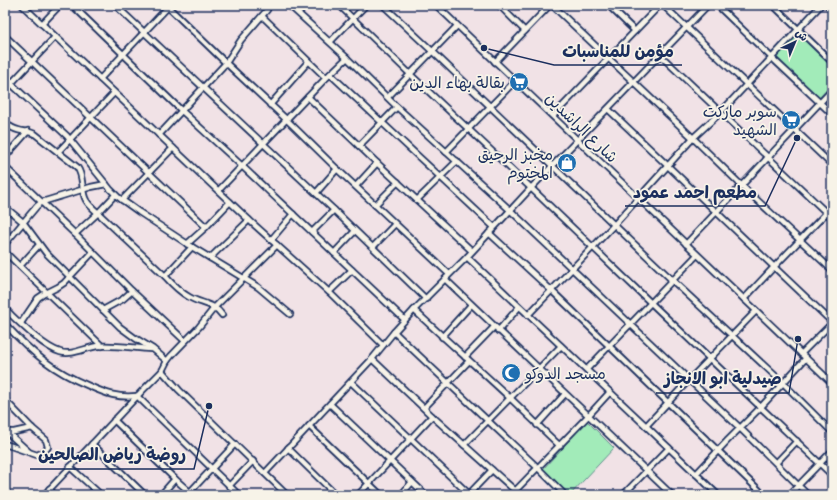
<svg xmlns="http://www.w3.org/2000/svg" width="837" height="500" viewBox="0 0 837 500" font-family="Caveat,'Playpen Sans Arabic',sans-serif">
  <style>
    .green { fill: #a2ebb9; stroke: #5e8d8c }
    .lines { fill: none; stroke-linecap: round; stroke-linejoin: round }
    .minor-casing { stroke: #1b2f5e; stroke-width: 8 }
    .minor { stroke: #f7f3e8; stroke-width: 4.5 }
    .labels { text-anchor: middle; stroke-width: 3.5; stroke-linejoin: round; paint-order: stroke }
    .poi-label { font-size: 16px; fill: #1b2f5e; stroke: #f7f3e8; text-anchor: end }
    .street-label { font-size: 16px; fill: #1b2f5e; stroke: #f7f3e8 }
    .leader { fill: none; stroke: #1b2f5e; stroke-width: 1.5 }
    .callout-dot { fill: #1b2f5e; stroke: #f7f3e8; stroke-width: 1.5 }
    .callout-label { font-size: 17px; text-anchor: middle; font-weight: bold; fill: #1b2f5e; stroke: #f7f3e8; stroke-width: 3.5; stroke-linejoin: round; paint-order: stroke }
  </style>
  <rect width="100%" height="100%" fill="#f1e2e6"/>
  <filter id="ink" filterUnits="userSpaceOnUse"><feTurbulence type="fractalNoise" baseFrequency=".025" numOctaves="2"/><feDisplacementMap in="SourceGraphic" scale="8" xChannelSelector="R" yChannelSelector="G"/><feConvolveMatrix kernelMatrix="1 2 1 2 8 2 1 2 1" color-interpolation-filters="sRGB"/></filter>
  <g filter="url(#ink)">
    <!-- green -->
    <g class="green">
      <polygon points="798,34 832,67 832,84 819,98 776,58"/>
      <polygon points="587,421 614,448 570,495 543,469"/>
    </g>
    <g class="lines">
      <defs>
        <g id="minor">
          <polyline points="22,5 249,220 329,292 383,345"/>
          <polyline points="72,5 182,111 242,166 405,320"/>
          <polyline points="115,5 334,210 426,299"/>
          <polyline points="166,5 226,63 287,120 337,169 449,274"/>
          <polyline points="289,5 347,58 397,107 510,210 740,428 808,495"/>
          <polyline points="339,5 410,74 531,188 651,303 832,475"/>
          <polyline points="383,5 432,51 672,280 783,383 832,432"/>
          <polyline points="436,5 832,383"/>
          <polyline points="499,5 525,31"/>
          <polyline points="552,5 693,138 741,185 832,270"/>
          <polyline points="608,5 635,31"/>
          <polyline points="663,5 832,165"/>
          <polyline points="717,5 771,57 832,114"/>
          <polyline points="773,5 832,62"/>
          <polyline points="827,5 832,9"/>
          <polyline points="262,16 326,78"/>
          <polyline points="42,24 60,5"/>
          <polyline points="5,36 206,227"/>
          <polyline points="330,42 366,5"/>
          <polyline points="660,55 832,218"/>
          <polyline points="495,62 550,5"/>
          <polyline points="330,74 494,227"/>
          <polyline points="5,78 67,136 110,189 118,197 139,212 192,247 258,287 290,314"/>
          <polyline points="100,79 168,7"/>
          <polyline points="5,90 55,37"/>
          <polyline points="308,97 377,163 472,251"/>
          <polyline points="388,97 457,26"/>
          <polyline points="270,105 308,62"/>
          <polyline points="608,109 832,322"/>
          <polyline points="553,116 660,5"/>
          <path d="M5,123C9,126 13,129 18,130C24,132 29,131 35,134L77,167C84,176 81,188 85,198C87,204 94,209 98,213L165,276"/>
          <polyline points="159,135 226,63 241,40 267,10 269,5"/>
          <polyline points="359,146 397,107"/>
          <polyline points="58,152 114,93"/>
          <polyline points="446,152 515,81"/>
          <polyline points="5,157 28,131"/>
          <polyline points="5,167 75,234"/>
          <polyline points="356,186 377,163"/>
          <polyline points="219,190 326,78 347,58"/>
          <polyline points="316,193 337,169"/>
          <polyline points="115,195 98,213 75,234 133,292 185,341"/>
          <polyline points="122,200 173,148"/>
          <polyline points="417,200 457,161"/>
          <polyline points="375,205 398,182"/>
          <polyline points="5,207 23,222 46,253 120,327 135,338 153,349 167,361"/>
          <polyline points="312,232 334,210"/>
          <polyline points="489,233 551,290 764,495"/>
          <polyline points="271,240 293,214"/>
          <polyline points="5,244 37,206 42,202 91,187 106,184"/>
          <polyline points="187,244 206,227 230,202"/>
          <polyline points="686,244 832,90"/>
          <path d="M192,247L165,276C172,284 180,292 189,297C201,304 214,303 222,315"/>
          <polyline points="373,247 395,224"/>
          <polyline points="5,252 102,346"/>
          <polyline points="334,253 355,231"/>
          <polyline points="467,257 646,426 718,495"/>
          <polyline points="210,258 249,220"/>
          <polyline points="20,266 39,245"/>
          <polyline points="445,279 672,495"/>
          <polyline points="329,292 352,270"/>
          <polyline points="744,299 774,267 832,207"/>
          <path d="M5,309C19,322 43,347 60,352C73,356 86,347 99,346C116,345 134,348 151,349"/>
          <polyline points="103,310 123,299 132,291"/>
          <path d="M414,310C446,340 478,368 509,397C526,413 543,430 560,446"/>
          <polyline points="528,315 614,225 693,138 720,113 821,5"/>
          <polyline points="21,323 38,298 44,294 58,287 64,283 93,252"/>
          <path d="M5,324C32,353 53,371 89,386C107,394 118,398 137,396"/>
          <polyline points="498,331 519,307"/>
          <polyline points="394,332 537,467 565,495"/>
          <polyline points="442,337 471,305"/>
          <polyline points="801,354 832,323"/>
          <polyline points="465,357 494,327"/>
          <polyline points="372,359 432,416 520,495"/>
          <polyline points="587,369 697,255"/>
          <polyline points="162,371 179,390 287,495"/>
          <polyline points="351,382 470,495"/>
          <polyline points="137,396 239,495"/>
          <polyline points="5,400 32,428 46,440 48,447 45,451 37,455 5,444"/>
          <polyline points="330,404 426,495"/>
          <polyline points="424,408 469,361"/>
          <polyline points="114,420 175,479 193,495"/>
          <polyline points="537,425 565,394"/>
          <polyline points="309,426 381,495"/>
          <polyline points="646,426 689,380 756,311"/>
          <polyline points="7,432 29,452"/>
          <polyline points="7,432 14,432 32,428"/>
          <polyline points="92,444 145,495"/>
          <polyline points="464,445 561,346"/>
          <polyline points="288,448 336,495"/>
          <polyline points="776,463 797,441"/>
          <polyline points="70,467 101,495"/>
          <polyline points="265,473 372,359 394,332 414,310 467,257 531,188 708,5"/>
          <polyline points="696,474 728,440 760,408 806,358"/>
          <polyline points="229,486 253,461"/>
          <polyline points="49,489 55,495"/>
          <polyline points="5,491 9,495"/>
          <polyline points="515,491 588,416 610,392"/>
          <polyline points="190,492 235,444"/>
          <polyline points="44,495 143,390 162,371 167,361 171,356 199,327 215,307 277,245"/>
          <polyline points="161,495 175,479"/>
          <polyline points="358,495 432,416"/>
          <polyline points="401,495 412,482"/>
          <polyline points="468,495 492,470"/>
          <polyline points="623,495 669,448"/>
          <polyline points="789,495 832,451"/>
        </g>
      </defs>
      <!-- minor casing -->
      <use href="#minor" class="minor-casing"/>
      <!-- minor -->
      <use href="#minor" class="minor"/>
    </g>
  </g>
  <!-- icons -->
  <defs>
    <symbol id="supermarket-disc" viewBox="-11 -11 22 22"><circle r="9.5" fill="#1f6fb2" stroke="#f7f3e8"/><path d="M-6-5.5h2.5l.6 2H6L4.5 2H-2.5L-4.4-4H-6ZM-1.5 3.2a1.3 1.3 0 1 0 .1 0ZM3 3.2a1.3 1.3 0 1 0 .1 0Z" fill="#fff"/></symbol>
    <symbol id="shop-disc" viewBox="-11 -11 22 22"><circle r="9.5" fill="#1f6fb2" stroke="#f7f3e8"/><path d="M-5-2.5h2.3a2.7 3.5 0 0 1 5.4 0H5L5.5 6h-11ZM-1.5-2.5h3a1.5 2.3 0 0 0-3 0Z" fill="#fff"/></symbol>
    <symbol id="mosque-disc" viewBox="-11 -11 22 22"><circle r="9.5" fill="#1f6fb2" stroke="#f7f3e8"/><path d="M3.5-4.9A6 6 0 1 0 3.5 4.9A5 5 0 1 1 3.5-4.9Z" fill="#fff"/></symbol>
  </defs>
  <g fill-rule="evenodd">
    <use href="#supermarket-disc" x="508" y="71" width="22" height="22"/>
    <use href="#supermarket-disc" x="780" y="109" width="22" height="22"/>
    <use href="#shop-disc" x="556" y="152" width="22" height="22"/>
    <use href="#mosque-disc" x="500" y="362" width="22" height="22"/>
  </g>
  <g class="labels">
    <!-- poi labels -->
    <g class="poi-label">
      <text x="505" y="88">بقالة بهاء الدين</text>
      <text x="777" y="117">سوبر ماركت<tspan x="777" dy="18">الشهيد</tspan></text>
      <text x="553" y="160">مخبز الرحيق<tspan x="553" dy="18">المختوم</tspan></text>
      <text x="525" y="379" text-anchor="start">مسجد الدوكو</text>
    </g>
    <!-- street labels -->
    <g class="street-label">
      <text transform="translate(582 127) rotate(44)" y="6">شارع الراشدين</text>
    </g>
  </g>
  <!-- callouts -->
  <path class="leader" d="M484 48L554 65H682M797 138L765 206H625M798 339L789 393H656M209 406L194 469H30"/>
  <g class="callout-dot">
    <circle cx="484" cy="48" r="4"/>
    <circle cx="797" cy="138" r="4"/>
    <circle cx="798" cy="339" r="4"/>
    <circle cx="209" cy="406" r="4"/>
  </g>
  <g class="callout-label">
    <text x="618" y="57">مؤمن للمناسبات</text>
    <text x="695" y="198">مطعم احمد عمود</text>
    <text x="723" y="384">صيدلية ابو الانجاز</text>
    <text x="112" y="460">روضة رياض الصالحين</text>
  </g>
  <!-- margin -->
  <rect width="837" height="500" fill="none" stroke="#f7f3e8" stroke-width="20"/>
  <rect x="10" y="10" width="817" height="480" fill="none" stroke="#1b2f5e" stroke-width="1.5" filter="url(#ink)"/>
  <!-- north arrow -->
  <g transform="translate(795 42) rotate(44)" stroke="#f7f3e8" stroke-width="3" paint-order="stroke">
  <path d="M0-3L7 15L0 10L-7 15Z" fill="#1b2f5e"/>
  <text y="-6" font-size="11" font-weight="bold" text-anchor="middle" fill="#1b2f5e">ش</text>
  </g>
</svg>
